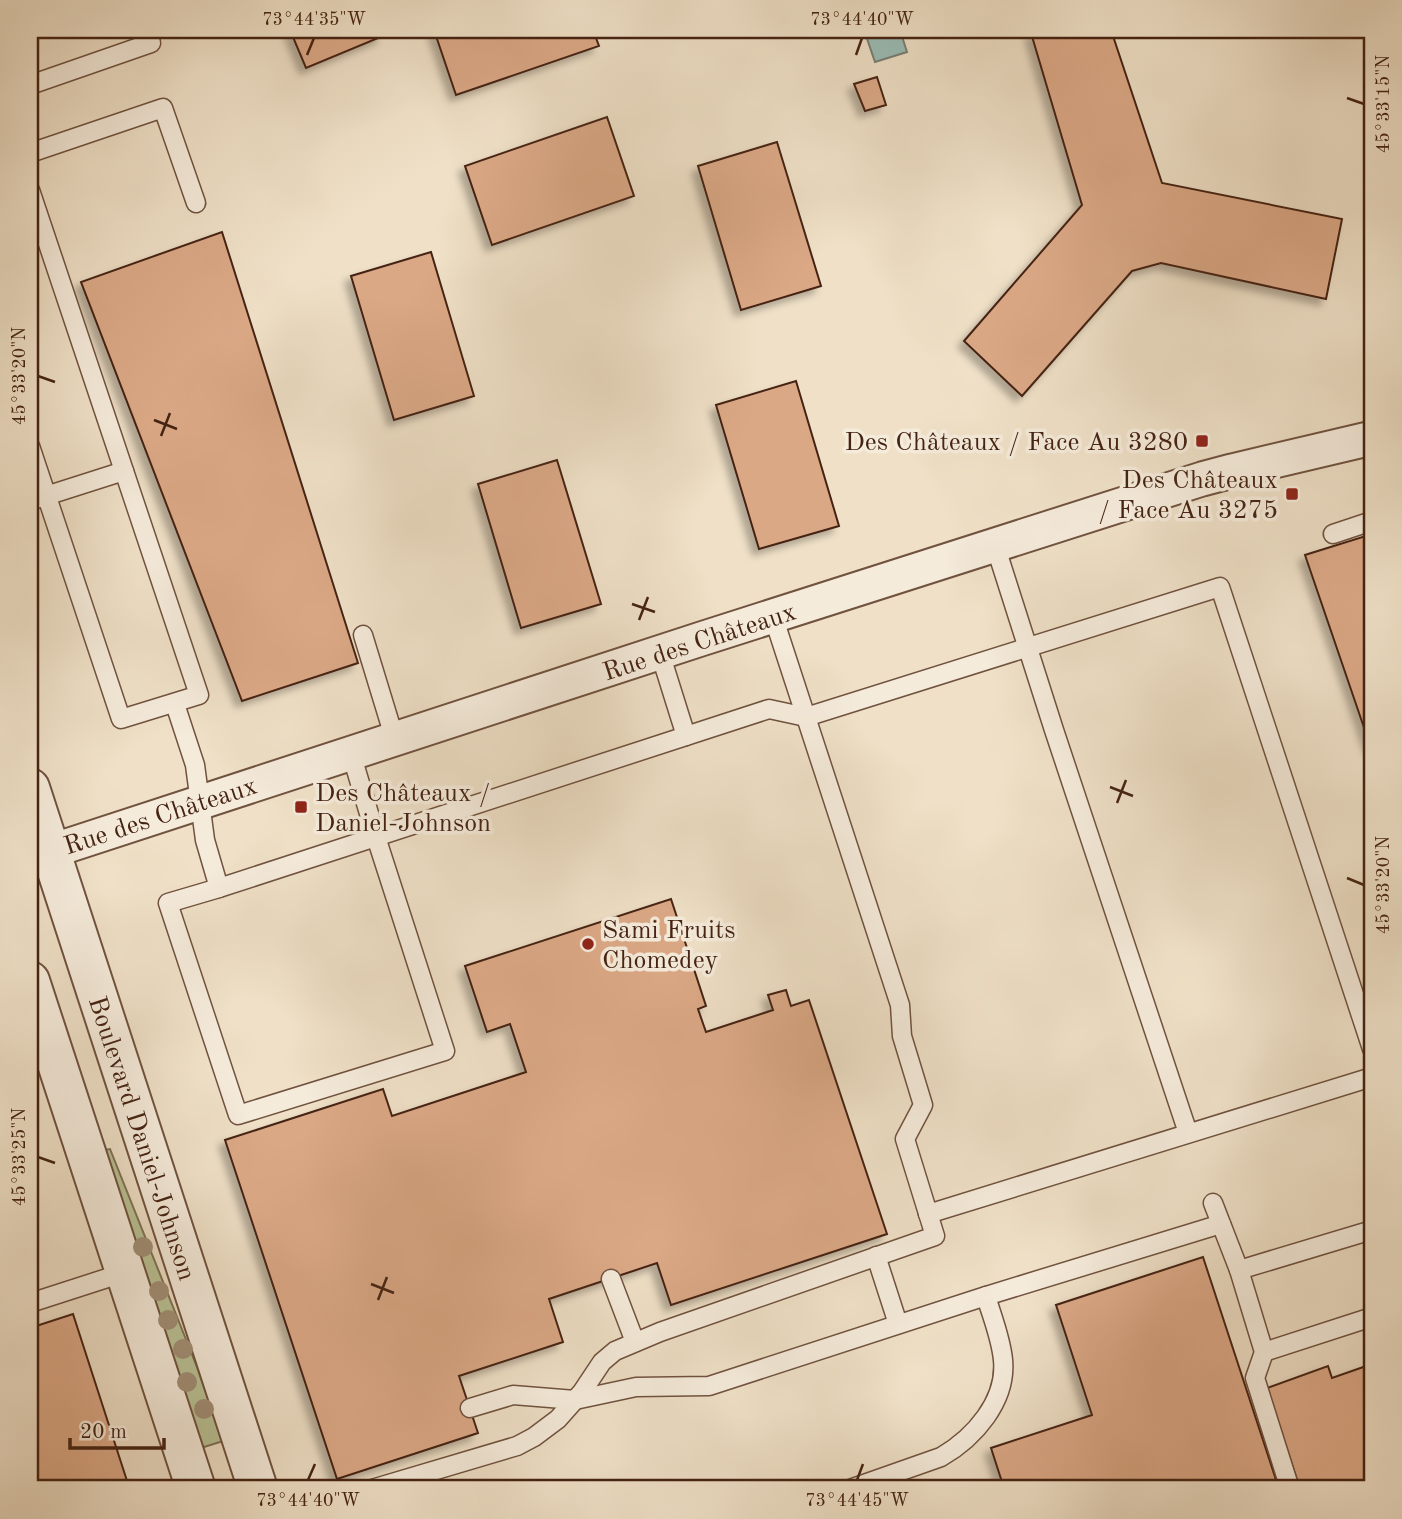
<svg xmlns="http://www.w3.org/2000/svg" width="1402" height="1519" viewBox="0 0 1402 1519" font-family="'Old Standard TT',serif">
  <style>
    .green { fill: #b9c296; stroke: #7f7254; stroke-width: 2 }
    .water { fill: #9abdb7; stroke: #787f75; stroke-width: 2 }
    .building { fill: #dba886; stroke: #452312; stroke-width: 2; filter: url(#shadow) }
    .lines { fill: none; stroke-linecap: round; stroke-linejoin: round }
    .service-casing { stroke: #70523f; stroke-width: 21 }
    .minor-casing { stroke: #70523f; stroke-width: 37 }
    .tertiary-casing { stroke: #70523f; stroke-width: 42 }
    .service { stroke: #f5ebdb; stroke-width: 18 }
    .minor { stroke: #f5ebdb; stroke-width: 33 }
    .tertiary { stroke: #f5ebdb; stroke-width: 38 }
    .tree { fill: #a18e76 }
    .ticks { fill: none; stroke: #452312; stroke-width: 2.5 }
    .poi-dot { fill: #8f2418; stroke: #f5ebdb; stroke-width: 2.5 }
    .labels { text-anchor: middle; stroke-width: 7; stroke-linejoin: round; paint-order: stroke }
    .poi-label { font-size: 26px; fill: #452312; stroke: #f5ebdb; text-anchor: end }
    .street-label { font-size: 26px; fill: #452312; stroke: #f5ebdb }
    .neatline { fill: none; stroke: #452312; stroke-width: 2.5 }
    .ticks-label { font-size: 18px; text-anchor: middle; fill: #452312 }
  </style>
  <defs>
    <filter id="shadow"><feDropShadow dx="-6" dy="6" stdDeviation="3.5" flood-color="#0004"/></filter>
  </defs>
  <rect width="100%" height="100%" fill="#efe0c7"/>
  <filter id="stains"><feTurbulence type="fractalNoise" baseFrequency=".00286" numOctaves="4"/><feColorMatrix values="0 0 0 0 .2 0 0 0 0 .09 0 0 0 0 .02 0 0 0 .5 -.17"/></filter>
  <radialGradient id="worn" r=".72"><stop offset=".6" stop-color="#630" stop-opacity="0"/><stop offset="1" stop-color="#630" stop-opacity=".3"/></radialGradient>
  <!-- green -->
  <polygon class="green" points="110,1149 197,1367 223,1441 201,1448 104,1150"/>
  <!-- water -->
  <polygon class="water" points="864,30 900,30 907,52 875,62"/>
  <!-- building -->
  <g class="building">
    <polygon points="290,30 380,30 383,36 306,68"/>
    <polygon points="434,30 593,30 599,46 456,95"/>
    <polygon points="1044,30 1111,30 1162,183 1342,219 1326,299 1161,263 1132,271 1022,396 964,341 1082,205 1031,33"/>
    <polygon points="877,77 886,105 865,111 854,84"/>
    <polygon points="607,117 634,196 492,245 465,166"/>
    <polygon points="777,142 821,286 741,310 698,166"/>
    <polygon points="222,232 358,663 242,701 81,282"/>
    <polygon points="431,252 474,396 394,420 351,276"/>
    <polygon points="796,381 839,526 759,549 716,405"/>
    <polygon points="557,460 601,604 521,628 478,484"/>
    <polygon points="1372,534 1372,751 1305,555"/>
    <polygon points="671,899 706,1006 698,1009 706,1032 773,1010 768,995 786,990 791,1006 809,1000 887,1234 671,1305 657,1263 549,1299 563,1342 459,1376 478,1433 337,1479 225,1140 383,1089 392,1116 526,1072 510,1024 487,1032 465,966"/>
    <polygon points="1203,1257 1279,1489 981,1489 1002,1482 991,1448 1092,1415 1056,1305"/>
    <polygon points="73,1314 129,1487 122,1489 30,1489 30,1328"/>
    <polygon points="1372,1364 1372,1489 1300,1489 1267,1388 1328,1366 1332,1378"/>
  </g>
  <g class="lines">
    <defs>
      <g id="service">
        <polyline points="30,85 151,43 147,30"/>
        <polyline points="30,153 163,108 196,203"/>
        <polyline points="30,190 199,695 121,719 30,446"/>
        <polyline points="30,501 124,471"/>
        <polyline points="1333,534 1372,521"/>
        <polyline points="995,545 1054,730 1188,1133"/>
        <polyline points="363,635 395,740"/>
        <polyline points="660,653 686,736"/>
        <polyline points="175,704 195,765 205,840 219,888 769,709 806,717 1220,587 1372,1049"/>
        <polyline points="219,888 168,903 238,1115 445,1051 376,837 351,753"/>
        <polyline points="1213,1203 1239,1270"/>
        <polyline points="928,1214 1372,1077"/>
        <polyline points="876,1256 898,1324"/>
        <polyline points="611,1279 635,1342"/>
        <polyline points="30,1303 126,1272"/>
        <polyline points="1264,1352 1372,1317"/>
        <polyline points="470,1408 513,1395 575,1400 636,1387 709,1386 986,1296"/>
        <polyline points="372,1489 517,1446 534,1437 558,1419 582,1392 602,1362 615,1351 660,1332 935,1236 905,1139 923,1105 902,1036 900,1005 773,616"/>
        <path d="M850,1489L941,1457C974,1438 1007,1401 1003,1360C1001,1338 992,1317 986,1296L1221,1224"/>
        <polyline points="1290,1489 1255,1378 1264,1352 1239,1270 1372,1230"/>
      </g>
      <polyline id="minor" points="30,858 701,639 1202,479 1232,471 1372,438"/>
      <g id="tertiary">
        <polyline points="30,788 258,1489"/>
        <polyline points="30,981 196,1489"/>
      </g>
    </defs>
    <!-- service casing -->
    <use href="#service" class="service-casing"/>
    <!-- minor casing -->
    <use href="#minor" class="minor-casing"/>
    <!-- tertiary casing -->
    <use href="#tertiary" class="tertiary-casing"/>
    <!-- service -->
    <use href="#service" class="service"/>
    <!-- minor -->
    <use href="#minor" class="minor"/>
    <!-- tertiary -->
    <use href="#tertiary" class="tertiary"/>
  </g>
  <!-- trees -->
  <g class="tree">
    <circle cx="143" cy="1247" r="10"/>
    <circle cx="159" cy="1291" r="10"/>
    <circle cx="168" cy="1320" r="10"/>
    <circle cx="183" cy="1349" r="10"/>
    <circle cx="187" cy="1382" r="10"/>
    <circle cx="204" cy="1409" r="10"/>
  </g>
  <!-- ticks -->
  <path class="ticks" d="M307,55L314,38M856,55L862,38M1347,98L1364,104M38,376L55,382M154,420L177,429M161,436L170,413M632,604L655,612M639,620L648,597M1110,787L1133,796M1117,803L1126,780M1347,878L1364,885M38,1157L55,1163M371,1284L394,1293M378,1300L387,1277M308,1480L315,1464M857,1480L863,1464"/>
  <!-- markers -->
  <g class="poi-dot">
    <rect x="1195" y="434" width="14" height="14" rx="3.5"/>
    <rect x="1285" y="487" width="14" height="14" rx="3.5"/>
    <rect x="294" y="800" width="14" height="14" rx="3.5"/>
    <circle cx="588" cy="944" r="7"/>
  </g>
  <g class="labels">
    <!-- poi labels -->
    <g class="poi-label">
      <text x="1188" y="450">Des Châteaux / Face Au 3280</text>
      <text x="1278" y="488">Des Châteaux<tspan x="1278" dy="30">/ Face Au 3275</tspan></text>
      <text x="315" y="801" text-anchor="start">Des Châteaux /<tspan x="315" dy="30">Daniel-Johnson</tspan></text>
      <text x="602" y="938" text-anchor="start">Sami Fruits<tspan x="602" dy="30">Chomedey</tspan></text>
    </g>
    <!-- street labels -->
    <g class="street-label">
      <text transform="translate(699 641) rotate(-18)" y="9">Rue des Châteaux</text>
      <text transform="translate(160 815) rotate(-18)" y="9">Rue des Châteaux</text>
      <text transform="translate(143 1138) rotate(72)" y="9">Boulevard Daniel-Johnson</text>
    </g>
  </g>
  <!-- margin -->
  <rect width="1402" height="1519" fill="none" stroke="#efe0c7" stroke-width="77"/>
  <!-- scale -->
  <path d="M70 1438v10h94v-10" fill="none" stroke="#452312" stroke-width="3.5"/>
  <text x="80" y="1438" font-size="21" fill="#452312" stroke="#f5ebdb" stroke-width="5" paint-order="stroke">20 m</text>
  <rect x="38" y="38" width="1326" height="1442" class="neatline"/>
  <g class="ticks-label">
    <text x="314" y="25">73°44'35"W</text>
    <text x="862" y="25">73°44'40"W</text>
    <text transform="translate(1383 104) rotate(-90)" y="6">45°33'15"N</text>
    <text transform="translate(19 376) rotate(-90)" y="6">45°33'20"N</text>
    <text transform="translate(1383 885) rotate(-90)" y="6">45°33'20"N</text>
    <text transform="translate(19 1157) rotate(-90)" y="6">45°33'25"N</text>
    <text x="308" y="1506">73°44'40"W</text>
    <text x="857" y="1506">73°44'45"W</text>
  </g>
  <rect width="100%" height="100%" filter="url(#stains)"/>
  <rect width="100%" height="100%" fill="url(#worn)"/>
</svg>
